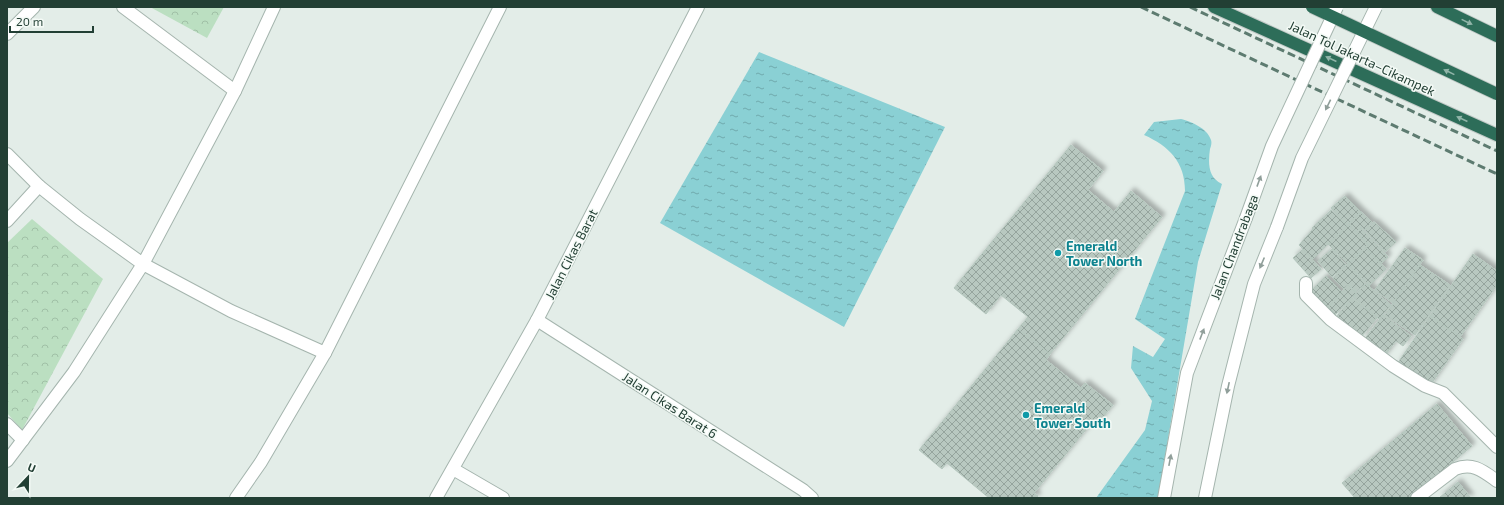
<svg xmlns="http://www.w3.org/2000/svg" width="1504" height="505" viewBox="0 0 1504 505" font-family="'Exo 2',sans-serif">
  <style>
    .park { fill: url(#park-crowns) }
    .water { fill: url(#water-ripples) }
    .building { fill: url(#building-cross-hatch); stroke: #b5c7be; filter: url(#shadow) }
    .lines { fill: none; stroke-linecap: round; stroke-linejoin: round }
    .minor-casing { stroke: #a5b5ae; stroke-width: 14 }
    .highway-casing { stroke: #c1c9c6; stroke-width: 14 }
    .minor { stroke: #fff; stroke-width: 12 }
    .highway { stroke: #2d6d59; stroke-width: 12 }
    .rail { stroke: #5d7b70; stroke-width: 3; stroke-dasharray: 8 4; stroke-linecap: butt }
    .minor-bridge-casing { stroke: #a5b5ae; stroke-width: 14; stroke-linecap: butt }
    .highway-bridge-casing { stroke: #c1c9c6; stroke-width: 14; stroke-linecap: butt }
    .minor-bridge { stroke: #fff; stroke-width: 12 }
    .highway-bridge { stroke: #2d6d59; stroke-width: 12 }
    .oneway { fill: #90b4a8 }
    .oneway2 { fill: #909f9a }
    .culture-dot { fill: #0f9aa8; stroke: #f4faf6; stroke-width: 1.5 }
    .labels { text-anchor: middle; stroke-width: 3; stroke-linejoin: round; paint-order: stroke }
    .street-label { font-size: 13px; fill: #223f34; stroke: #f4faf6 }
    .culture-label { font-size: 13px; font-weight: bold; fill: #0d838f; stroke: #f4faf6; text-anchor: start }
  </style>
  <defs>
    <pattern id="park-crowns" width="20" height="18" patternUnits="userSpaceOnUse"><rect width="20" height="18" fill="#bbdfc1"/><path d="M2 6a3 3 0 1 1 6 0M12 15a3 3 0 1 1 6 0" fill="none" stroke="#a0c0a6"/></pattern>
    <pattern id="water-ripples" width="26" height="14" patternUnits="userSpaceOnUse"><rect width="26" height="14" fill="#8ad0d4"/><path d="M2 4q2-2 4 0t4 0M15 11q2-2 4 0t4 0" fill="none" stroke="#70aaad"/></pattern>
    <pattern id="building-cross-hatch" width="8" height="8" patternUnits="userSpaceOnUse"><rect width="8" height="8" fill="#b8c8c0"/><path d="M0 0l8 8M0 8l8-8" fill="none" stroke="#95a49d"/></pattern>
    <filter id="shadow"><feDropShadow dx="3.5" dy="-3.5" stdDeviation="2" flood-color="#0004"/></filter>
  </defs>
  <rect width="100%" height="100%" fill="#e3ede8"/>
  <!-- park -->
  <g class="park">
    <polygon points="150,7 224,7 207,38"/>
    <polygon points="32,219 103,279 22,430 7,413 7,243"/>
  </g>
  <!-- water -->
  <g class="water">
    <polygon points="759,52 945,127 844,327 660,223"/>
    <path d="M1181,119C1192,122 1207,128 1211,140C1212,143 1211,146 1210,149C1208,163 1208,178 1222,184L1198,262L1158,498H1096L1145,430L1152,401L1131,368L1133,346L1153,357L1165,339L1135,319L1185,191C1185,162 1169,146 1144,135L1154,122Z"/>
  </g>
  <!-- building -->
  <g class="building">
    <polygon points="1071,145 1103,171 1088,190 1114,212 1131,191 1162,217 1050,354 1018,329 1028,317 1001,295 986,314 954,288"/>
    <polygon points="1345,196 1361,212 1347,225 1331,208"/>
    <polygon points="1331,210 1348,226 1328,244 1312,228"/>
    <polygon points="1361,212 1372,222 1365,230 1361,227 1356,232 1349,224"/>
    <polygon points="1374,222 1396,242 1385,252 1365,230"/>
    <polygon points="1349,225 1368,245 1348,264 1328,244"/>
    <polygon points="1361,228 1388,257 1381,264 1366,247 1369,245 1357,233"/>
    <polygon points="1313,229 1328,244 1313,259 1299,245"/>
    <polygon points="1366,248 1386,269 1369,286 1348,264"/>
    <polygon points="1405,248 1423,260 1393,303 1375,290"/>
    <polygon points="1303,249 1321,269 1311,278 1293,258"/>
    <polygon points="1332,249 1346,265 1332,277 1318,261"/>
    <polygon points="1473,254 1497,271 1497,285 1460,337 1430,316"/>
    <polygon points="1348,264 1365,284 1356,292 1348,284 1344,289 1333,278"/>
    <polygon points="1420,265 1450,285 1415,335 1385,315"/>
    <polygon points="1326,276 1342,292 1325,311 1308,294"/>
    <polygon points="1366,284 1391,305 1379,319 1353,297"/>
    <polygon points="1348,285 1356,293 1335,315 1328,308"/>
    <polygon points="1352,298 1377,318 1361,337 1336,317"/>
    <polygon points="1383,315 1411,336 1403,346 1396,341 1383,358 1363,341"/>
    <polygon points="1430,316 1463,339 1429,387 1397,364"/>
    <polygon points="1018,329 1050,354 1046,360 1081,388 1085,383 1113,405 1093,429 1089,426 1034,493 1038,496 1036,498 989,498 947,463 942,469 919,450"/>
    <polygon points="1437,404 1472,446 1410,498 1355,498 1342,483"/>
    <polygon points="1458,482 1471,498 1439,498"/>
  </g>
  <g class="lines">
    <defs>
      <g id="minor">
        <polyline points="123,7 235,91"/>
        <polyline points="7,34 34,7"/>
        <polyline points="7,154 39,186 80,219 143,264 231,311 325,353"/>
        <polyline points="7,221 39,186"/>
        <polyline points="1306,283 1306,295 1331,320 1393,366 1425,386 1443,393 1497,447"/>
        <polyline points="537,320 803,490 812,498"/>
        <polyline points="7,424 23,440"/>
        <polyline points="7,461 74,372 143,264 235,91 274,7"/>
        <polyline points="453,469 503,498"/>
        <polyline points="236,498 261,462 325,353 500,7"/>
        <polyline points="436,498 537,320 698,7"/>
        <polyline points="1164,498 1187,373 1246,218"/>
        <polyline points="1205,498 1228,386 1254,284 1277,227"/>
        <path d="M1417,498L1455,469C1473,462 1483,471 1497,481"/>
      </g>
      <g id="highway">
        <polyline points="1214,7 1497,135"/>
        <polyline points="1437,7 1497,36"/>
      </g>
    </defs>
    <!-- minor casing -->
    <use href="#minor" class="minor-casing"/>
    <!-- highway casing -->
    <use href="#highway" class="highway-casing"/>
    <!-- minor -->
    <use href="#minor" class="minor"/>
    <!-- highway -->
    <use href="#highway" class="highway"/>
    <!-- rail -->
    <g class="rail">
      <polyline points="1141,7 1497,174"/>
      <polyline points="1190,7 1497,151"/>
    </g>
    <defs>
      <g id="minor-bridge">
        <polyline points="1246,218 1272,146 1337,7"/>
        <polyline points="1277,227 1302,158 1376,7"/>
      </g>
      <polyline id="highway-bridge" points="1312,7 1497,94"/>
    </defs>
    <!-- minor-bridge casing -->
    <use href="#minor-bridge" class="minor-bridge-casing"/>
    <!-- highway-bridge casing -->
    <use href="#highway-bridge" class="highway-bridge-casing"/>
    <!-- minor-bridge -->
    <use href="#minor-bridge" class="minor-bridge"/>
    <!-- highway-bridge -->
    <use href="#highway-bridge" class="highway-bridge"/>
  </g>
  <!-- one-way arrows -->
  <defs><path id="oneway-solid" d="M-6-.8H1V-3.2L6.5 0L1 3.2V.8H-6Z"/></defs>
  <g class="oneway">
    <use href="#oneway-solid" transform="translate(1467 22) rotate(26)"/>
    <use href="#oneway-solid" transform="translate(1331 59) rotate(-155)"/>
    <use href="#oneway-solid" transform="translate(1449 72) rotate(-154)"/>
    <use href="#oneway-solid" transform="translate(1462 119) rotate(-155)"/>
  </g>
  <g class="oneway2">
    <use href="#oneway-solid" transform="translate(1328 105) rotate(116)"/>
    <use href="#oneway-solid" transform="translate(1259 181) rotate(-70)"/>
    <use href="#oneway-solid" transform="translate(1262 263) rotate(113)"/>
    <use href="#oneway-solid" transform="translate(1202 334) rotate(-69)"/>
    <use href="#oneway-solid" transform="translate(1228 388) rotate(102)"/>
    <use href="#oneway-solid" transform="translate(1170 460) rotate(-79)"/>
  </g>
  <!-- markers -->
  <g class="culture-dot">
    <circle cx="1058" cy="253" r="4"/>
    <circle cx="1026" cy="415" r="4"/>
  </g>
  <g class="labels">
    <!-- street labels -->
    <g class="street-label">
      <text transform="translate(1362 58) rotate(25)" y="5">Jalan Tol Jakarta–Cikampek</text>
      <text transform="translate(1234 247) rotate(-69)" y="5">Jalan Chandrabaga</text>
      <text transform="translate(571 254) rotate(-63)" y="5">Jalan Cikas Barat</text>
      <text transform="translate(670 405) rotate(33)" y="5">Jalan Cikas Barat 6</text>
    </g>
    <!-- culture labels -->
    <g class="culture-label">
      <text x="1066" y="251">Emerald<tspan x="1066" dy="15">Tower North</tspan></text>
      <text x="1034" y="413">Emerald<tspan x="1034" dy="15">Tower South</tspan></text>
    </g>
  </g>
  <!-- border -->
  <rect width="1504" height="505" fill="none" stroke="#223f34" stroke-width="16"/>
  <!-- north arrow -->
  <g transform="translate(28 477) rotate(22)" stroke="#f4faf6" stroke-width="3" paint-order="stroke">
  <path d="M0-3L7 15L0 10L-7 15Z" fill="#223f34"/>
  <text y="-6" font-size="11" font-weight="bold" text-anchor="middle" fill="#223f34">U</text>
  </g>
  <!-- scale -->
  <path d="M10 26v6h83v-6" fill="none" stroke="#223f34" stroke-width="2"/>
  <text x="16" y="26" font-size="12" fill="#223f34" stroke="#f4faf6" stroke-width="3" paint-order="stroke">20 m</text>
</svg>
